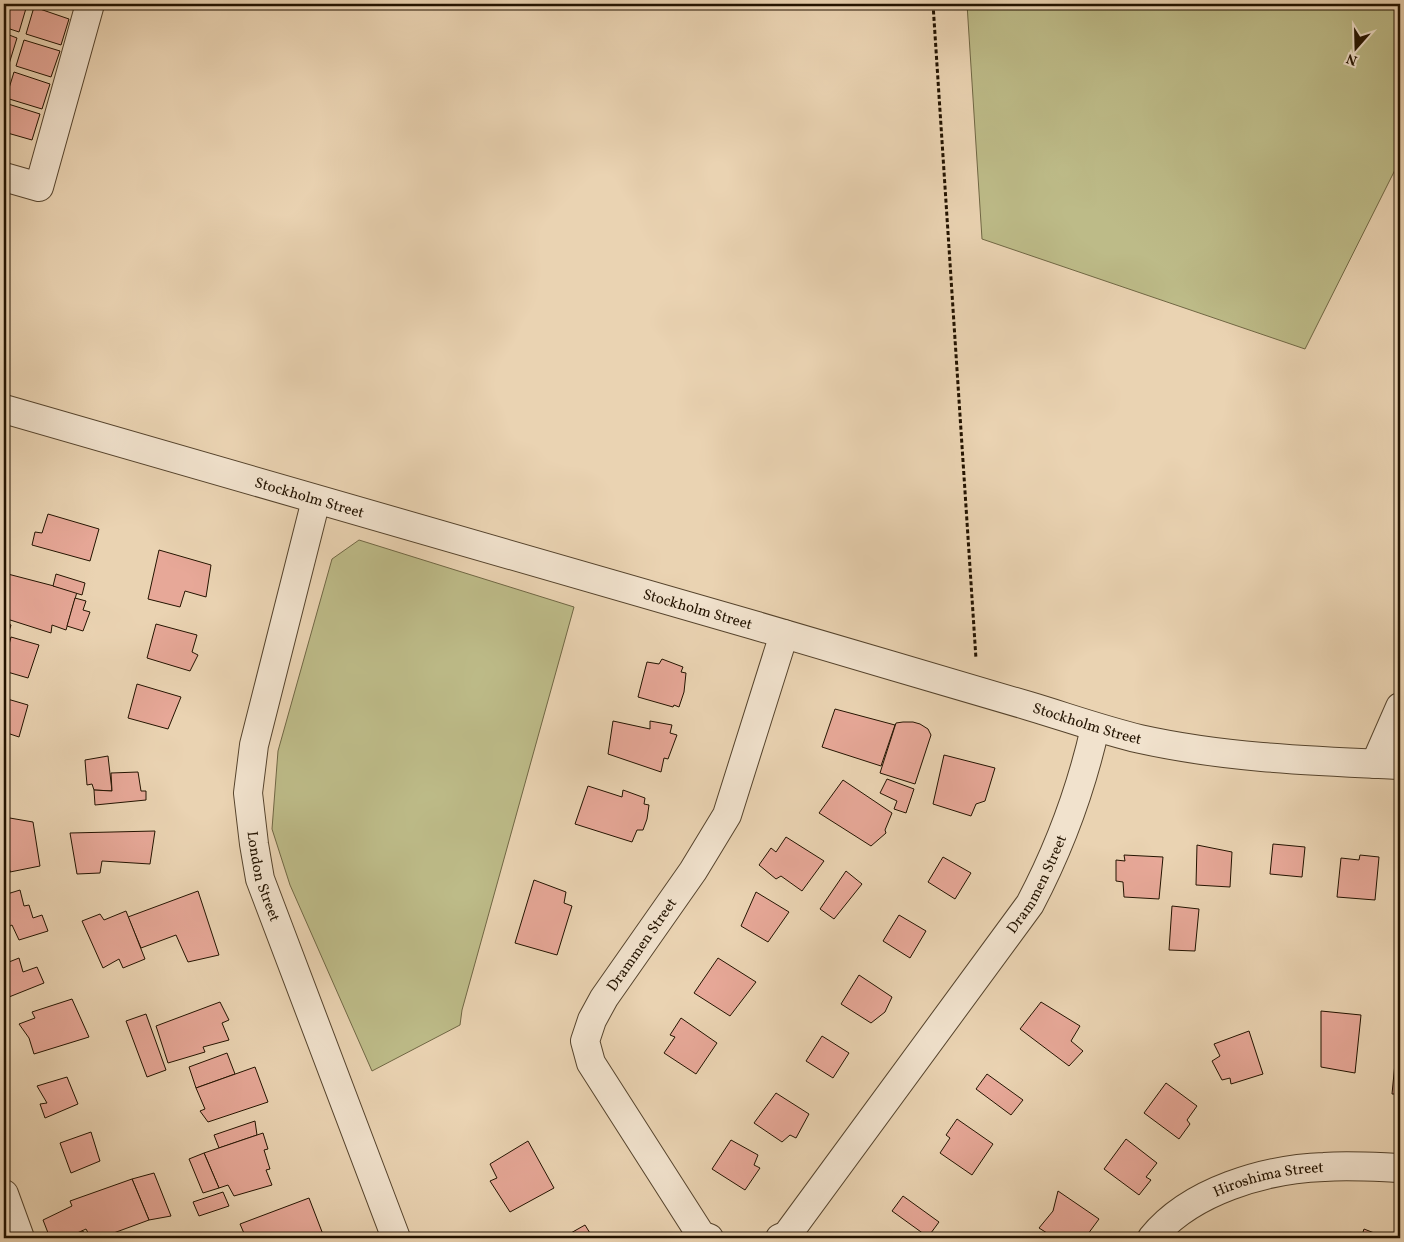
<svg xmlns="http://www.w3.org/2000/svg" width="1404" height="1242" viewBox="0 0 1404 1242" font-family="Vollkorn,serif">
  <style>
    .green { fill: #bdbb88; stroke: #706744 }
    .building { fill: #e7a898; stroke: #231300 }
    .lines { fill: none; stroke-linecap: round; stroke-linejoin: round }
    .minor-casing { stroke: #55432c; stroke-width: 30 }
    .path { stroke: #231300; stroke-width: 3; stroke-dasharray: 4 2.5; stroke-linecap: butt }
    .minor { stroke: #f1e2cd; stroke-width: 28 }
    .labels { text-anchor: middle; stroke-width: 4; stroke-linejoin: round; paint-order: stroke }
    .street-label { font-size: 15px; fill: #231300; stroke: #f1e2cd }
  </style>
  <rect width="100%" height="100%" fill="#ead3b2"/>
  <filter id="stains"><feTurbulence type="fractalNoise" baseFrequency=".004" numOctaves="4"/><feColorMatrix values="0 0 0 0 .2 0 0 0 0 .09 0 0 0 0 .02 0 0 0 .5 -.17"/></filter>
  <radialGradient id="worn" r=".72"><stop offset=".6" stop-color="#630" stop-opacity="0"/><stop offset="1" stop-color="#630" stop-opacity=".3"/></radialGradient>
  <!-- green -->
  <g class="green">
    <polygon points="967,4 1400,4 1400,160 1305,349 982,239"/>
    <polygon points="359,540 574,607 462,1010 460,1025 372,1071 290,885 272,829 278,751 332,559"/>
  </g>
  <!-- building -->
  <g class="building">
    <polygon points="4,4 27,5 19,32 4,27"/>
    <polygon points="34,7 69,19 61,45 26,34"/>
    <polygon points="4,33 17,38 9,64 4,62"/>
    <polygon points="24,40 60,51 51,77 16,66"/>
    <polygon points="14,72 50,84 42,109 6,98"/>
    <polygon points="5,103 40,114 32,140 4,132"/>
    <polygon points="48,514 99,529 90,561 32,545 35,532 42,533"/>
    <polygon points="159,550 211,565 206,597 185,591 180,607 148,599"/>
    <polygon points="4,573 77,592 66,630 52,625 51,633 4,618"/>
    <polygon points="56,574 85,583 82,595 53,586"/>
    <polygon points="75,598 86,601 83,610 90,612 83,631 67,626"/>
    <polygon points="4,622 11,625 5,645 4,644"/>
    <polygon points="156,624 197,635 192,652 198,655 190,671 147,658"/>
    <polygon points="11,637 39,645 28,678 4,671 4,664"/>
    <polygon points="662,659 683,667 681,672 686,673 684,692 679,707 674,705 673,707 638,697 647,662 659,664"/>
    <polygon points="137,684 181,697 168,729 128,718"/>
    <polygon points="4,698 28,705 19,737 4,732"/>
    <polygon points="835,709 895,725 881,766 822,747"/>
    <polygon points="613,721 650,729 650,721 672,725 670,733 677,735 668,759 664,758 661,772 608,754"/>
    <polygon points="903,722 913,722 920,724 928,729 931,735 915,784 880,773 896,723"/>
    <polygon points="944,755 995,768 985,801 976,804 971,816 933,804"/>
    <polygon points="108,756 112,791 94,790 92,784 87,785 85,760"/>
    <polygon points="138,772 141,791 146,791 146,800 95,805 94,790 112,791 111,773"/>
    <polygon points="887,779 914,789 906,813 894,809 897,801 880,793"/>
    <polygon points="843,780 892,813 885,830 886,833 871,846 819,813"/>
    <polygon points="588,786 622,797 623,790 645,798 644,804 649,805 647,819 643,830 637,830 632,842 575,824"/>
    <polygon points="4,817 33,822 40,866 10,872 4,841"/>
    <polygon points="155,831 150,864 102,861 100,873 77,874 70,833"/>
    <polygon points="786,837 824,861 802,891 781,876 776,879 759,865 771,848 776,852"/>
    <polygon points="4,841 10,872 4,874"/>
    <polygon points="1273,844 1305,847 1302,877 1270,874"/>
    <polygon points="1197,845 1232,852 1230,887 1196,885"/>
    <polygon points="1124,855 1163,857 1159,899 1124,897 1123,882 1116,881 1116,860 1125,861"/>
    <polygon points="1360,855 1379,857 1375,900 1337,897 1341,858 1359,860"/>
    <polygon points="943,857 971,873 955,899 928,882"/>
    <polygon points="846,871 862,884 834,919 820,909"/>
    <polygon points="534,880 566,892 564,903 572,906 557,955 515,943"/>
    <polygon points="20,890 24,906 29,905 33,918 42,915 48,931 19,940 12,925 4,929 4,895"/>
    <polygon points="198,891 219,955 188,962 176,935 141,948 128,917"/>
    <polygon points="756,892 789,912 768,942 741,926"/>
    <polygon points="1172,906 1199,909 1195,951 1169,950"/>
    <polygon points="126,911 145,959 123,968 119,959 103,968 82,921 100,914 104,920"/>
    <polygon points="899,915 926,931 910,958 883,941"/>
    <polygon points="19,958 23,972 37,967 44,983 4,999 4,964"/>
    <polygon points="718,958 756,982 730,1016 694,993"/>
    <polygon points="859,975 892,997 885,1012 871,1023 841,1004"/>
    <polygon points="72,999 89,1037 34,1054 29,1038 19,1024 35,1018 32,1012"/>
    <polygon points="220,1002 229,1020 222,1023 229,1040 203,1047 205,1052 168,1063 156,1026"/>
    <polygon points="1041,1002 1080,1026 1071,1041 1083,1051 1069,1066 1020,1029"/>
    <polygon points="1321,1011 1361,1015 1355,1073 1321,1067"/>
    <polygon points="146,1014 166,1070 147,1077 126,1021"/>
    <polygon points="681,1018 717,1043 696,1074 664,1053 675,1037 670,1035"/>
    <polygon points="1249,1031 1263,1074 1231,1084 1230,1078 1222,1080 1212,1061 1220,1056 1214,1044"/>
    <polygon points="822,1036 849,1053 833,1078 806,1061"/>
    <polygon points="227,1053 235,1074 196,1088 189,1067"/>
    <polygon points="1395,1063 1400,1063 1400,1094 1392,1094"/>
    <polygon points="255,1067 268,1102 208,1122 200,1111 205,1109 196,1088"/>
    <polygon points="987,1074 1023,1100 1011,1115 976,1089"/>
    <polygon points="67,1077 78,1104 45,1118 40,1104 47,1103 37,1086"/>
    <polygon points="1166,1083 1197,1106 1187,1120 1190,1124 1179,1139 1144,1113"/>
    <polygon points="776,1093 809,1114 796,1138 790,1135 782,1142 754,1123"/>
    <polygon points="957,1119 993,1144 972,1175 940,1153 950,1138 946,1135"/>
    <polygon points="255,1121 257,1135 219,1148 214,1135"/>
    <polygon points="91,1132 100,1161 71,1173 60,1143"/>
    <polygon points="263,1133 268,1149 264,1150 270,1169 266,1170 272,1185 234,1196 228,1185 219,1188 204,1153"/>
    <polygon points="1126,1139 1157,1163 1146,1177 1151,1180 1139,1195 1104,1169"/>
    <polygon points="731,1140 758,1155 754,1165 760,1168 745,1190 712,1169"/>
    <polygon points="528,1141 554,1188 510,1212 490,1181 497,1178 490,1164"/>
    <polygon points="204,1153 219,1188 203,1193 189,1159"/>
    <polygon points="154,1173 171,1216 149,1220 132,1179"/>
    <polygon points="132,1179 149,1220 100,1238 91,1238 86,1229 66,1238 50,1238 43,1220 72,1206 70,1201"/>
    <polygon points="1058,1191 1099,1219 1085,1238 1055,1238 1039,1228 1053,1211"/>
    <polygon points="223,1192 229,1206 199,1216 193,1202"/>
    <polygon points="903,1196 939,1222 928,1237 892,1211"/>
    <polygon points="309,1198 324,1237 246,1238 240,1224"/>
    <polygon points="585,1225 593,1238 562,1238"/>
    <polygon points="1364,1229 1387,1238 1361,1238"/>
    <polygon points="83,1231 86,1238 66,1238"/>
  </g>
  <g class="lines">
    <defs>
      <g id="minor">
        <polyline points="4,177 39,187 90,4"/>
        <path id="s1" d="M4,409C255,482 506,554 757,626C848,652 938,680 1029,706C1066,717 1102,730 1140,739C1226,758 1313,761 1400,765"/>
        <path id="s2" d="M316,500L254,745L248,793L254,844L260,879L396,1238"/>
        <polyline points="1375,764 1400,707"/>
        <polyline points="4,1194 20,1238"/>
        <path id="s3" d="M709,1238L701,1235L591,1063L585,1041L592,1020L604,998L693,871L727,815L784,634"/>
        <path id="s4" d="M780,1238L787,1235L1030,904C1060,847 1081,790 1095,728"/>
        <path id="s5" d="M1152,1238C1190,1191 1265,1169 1324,1167C1349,1165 1375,1167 1400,1168"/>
      </g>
    </defs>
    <!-- minor casing -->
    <use href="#minor" class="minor-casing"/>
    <!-- path -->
    <polyline class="path" points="933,4 976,659"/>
    <!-- minor -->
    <use href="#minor" class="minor"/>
  </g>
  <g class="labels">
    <!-- street labels -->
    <g class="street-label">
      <text dy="5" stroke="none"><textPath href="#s1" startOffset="318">Stockholm Street</textPath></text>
      <text dy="5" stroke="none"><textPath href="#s1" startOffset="722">Stockholm Street</textPath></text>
      <text dy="5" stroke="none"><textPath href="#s1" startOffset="1128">Stockholm Street</textPath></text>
      <text dy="5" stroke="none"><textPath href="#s2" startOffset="386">London Street</textPath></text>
      <text dy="5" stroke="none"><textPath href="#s4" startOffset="439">Drammen Street</textPath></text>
      <text dy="5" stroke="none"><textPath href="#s3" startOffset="348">Drammen Street</textPath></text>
      <text dy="5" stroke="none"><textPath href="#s5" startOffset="134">Hiroshima Street</textPath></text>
    </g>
  </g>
  <!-- margin -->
  <rect width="1404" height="1242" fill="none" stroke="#ead3b2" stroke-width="20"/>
  <rect x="5" y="5" width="1394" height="1232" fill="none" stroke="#231300" stroke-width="2.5"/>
  <rect x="10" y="10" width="1384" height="1222" fill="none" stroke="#231300"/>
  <!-- north arrow -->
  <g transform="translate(1356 48) rotate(200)" stroke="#f1e2cd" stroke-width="4" paint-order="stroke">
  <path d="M0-4L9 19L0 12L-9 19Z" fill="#231300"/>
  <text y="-8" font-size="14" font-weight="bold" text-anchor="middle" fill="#231300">N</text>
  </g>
  <rect width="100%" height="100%" filter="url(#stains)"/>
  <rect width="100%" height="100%" fill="url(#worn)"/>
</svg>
